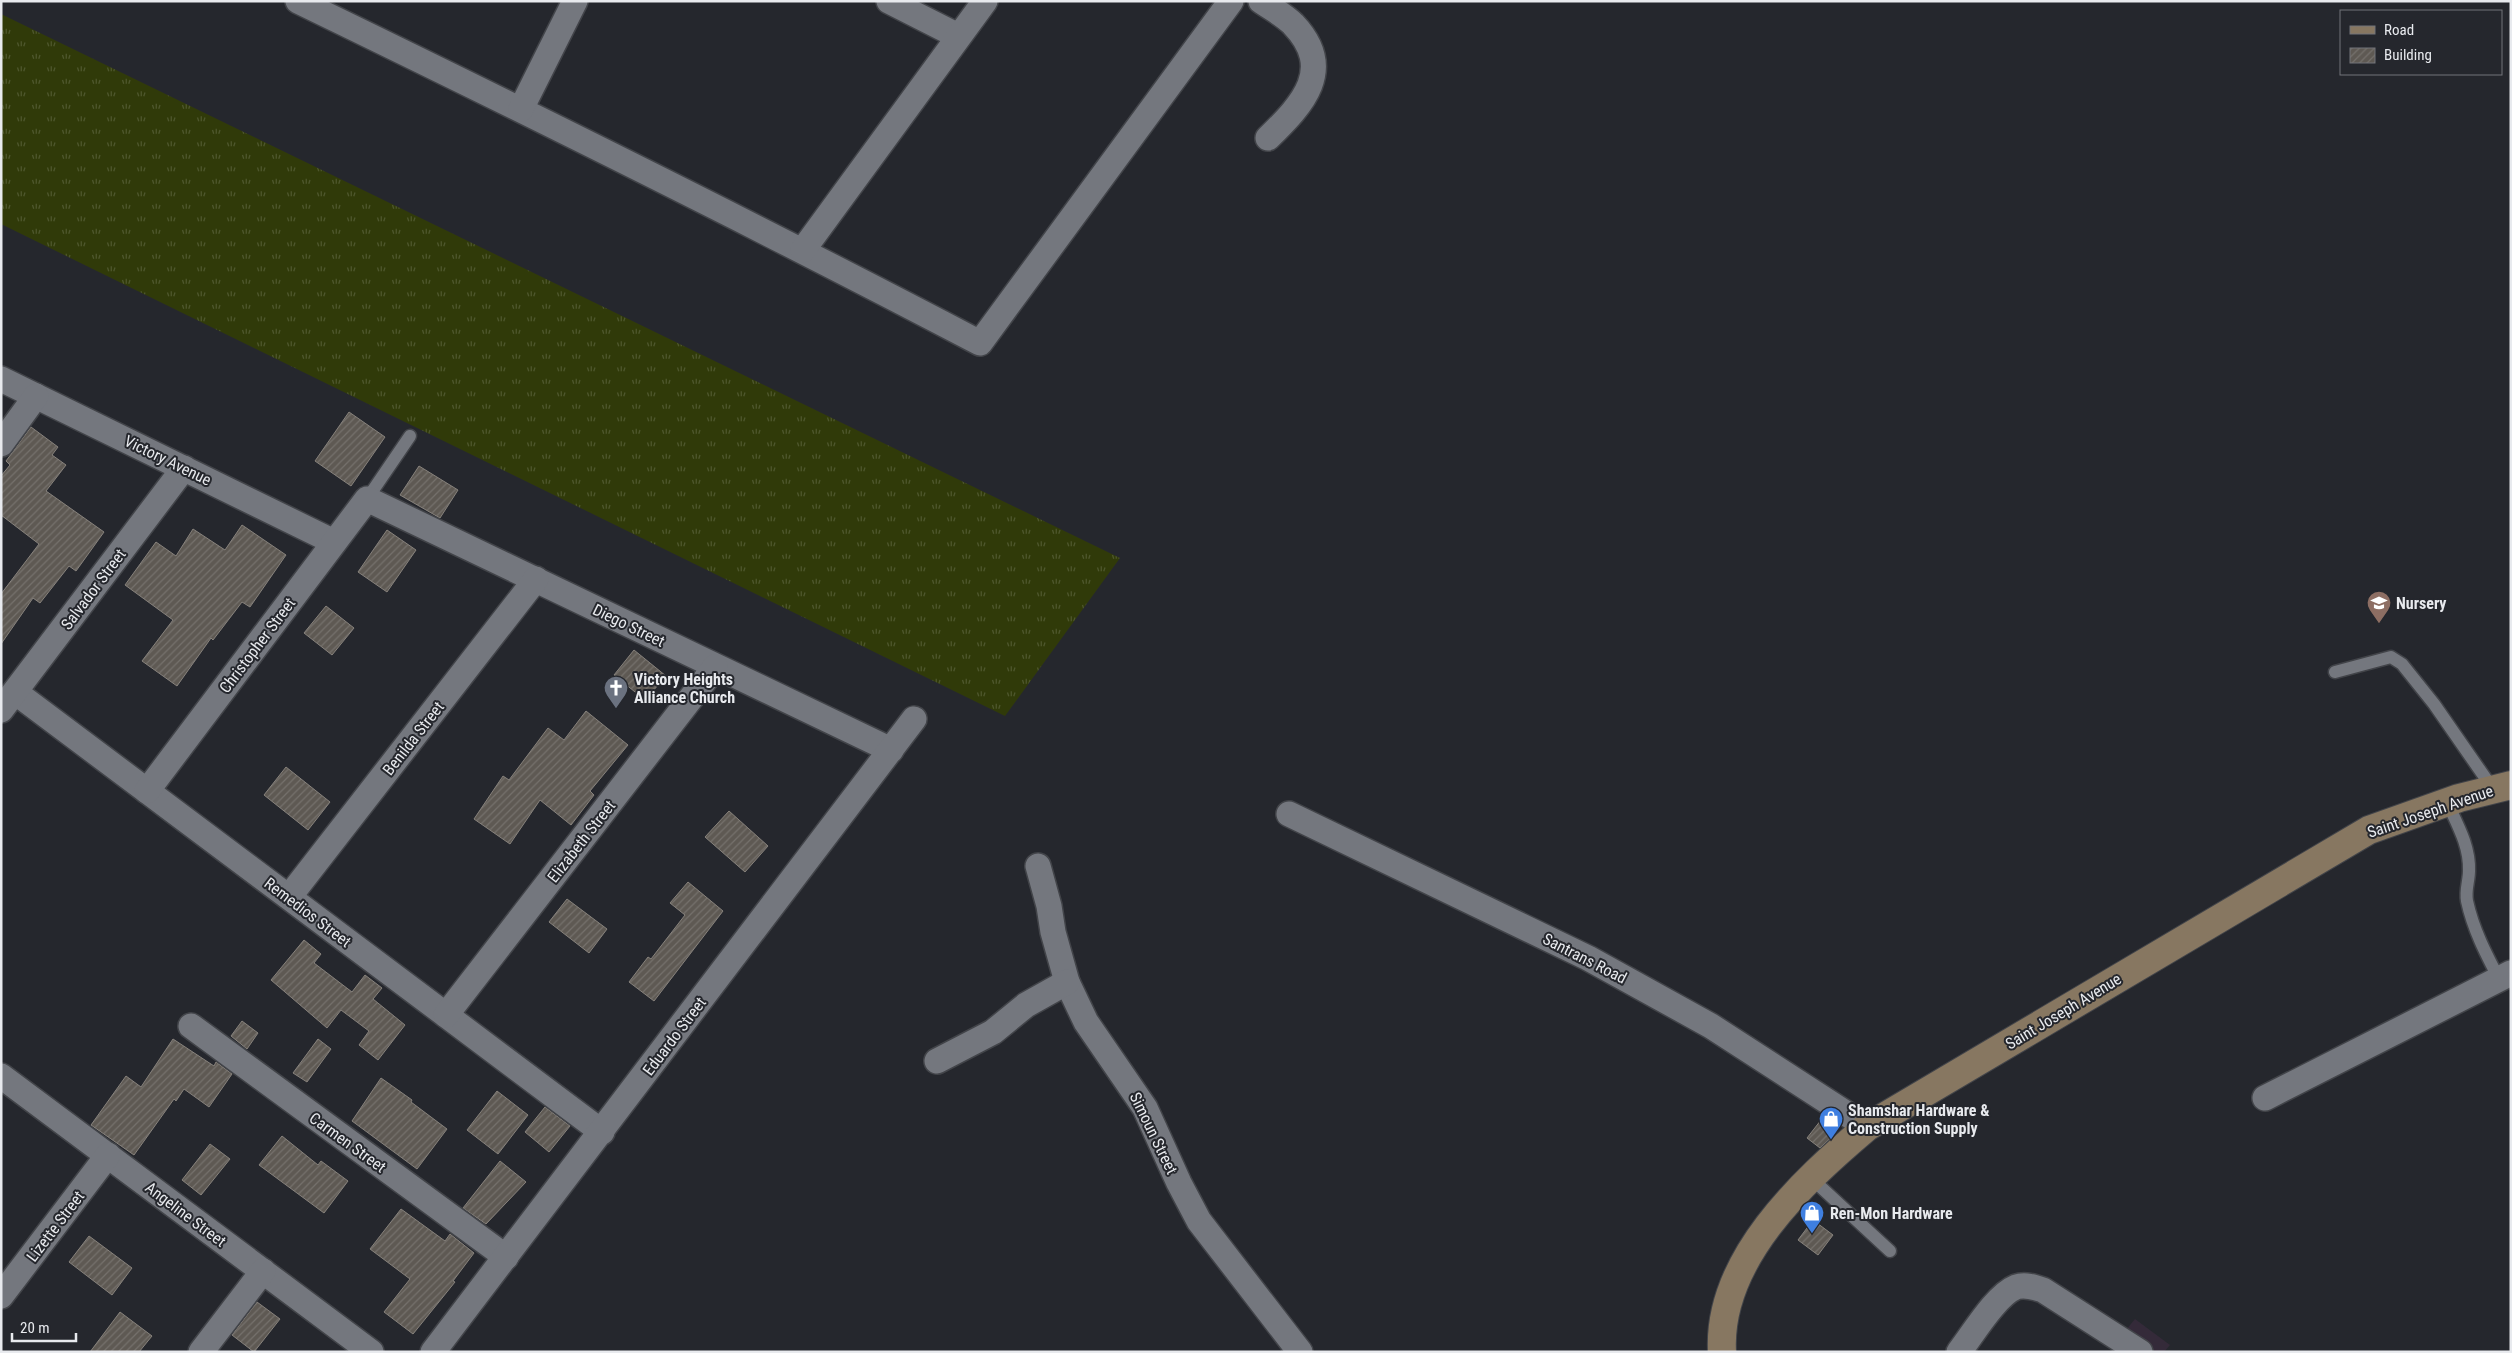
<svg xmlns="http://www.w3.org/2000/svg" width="2512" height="1353" viewBox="0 0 2512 1353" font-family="'Roboto Condensed',sans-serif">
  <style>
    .commercial { fill: #342a39 }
    .grass { fill: url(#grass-tufts) }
    .building { fill: url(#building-hatch); stroke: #87827c }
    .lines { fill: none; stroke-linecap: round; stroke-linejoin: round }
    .lane-casing { stroke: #424449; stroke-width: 15 }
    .street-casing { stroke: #424449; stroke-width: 28 }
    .secondary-casing { stroke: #424449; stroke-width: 30 }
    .lane { stroke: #74777e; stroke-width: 12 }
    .street { stroke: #74777e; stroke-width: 25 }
    .secondary { stroke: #877761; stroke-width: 28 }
    .labels { text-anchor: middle; stroke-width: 4; stroke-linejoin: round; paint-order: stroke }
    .street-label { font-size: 16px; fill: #e8eaee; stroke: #25272d }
    .poi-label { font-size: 16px; font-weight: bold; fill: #e8eaee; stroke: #25272d; text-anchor: start }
  </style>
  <defs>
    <pattern id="grass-tufts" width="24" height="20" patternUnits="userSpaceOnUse" patternTransform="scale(1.25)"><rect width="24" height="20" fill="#303a09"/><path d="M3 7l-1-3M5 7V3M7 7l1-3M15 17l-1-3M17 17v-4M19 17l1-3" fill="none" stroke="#4e572d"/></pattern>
    <pattern id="building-hatch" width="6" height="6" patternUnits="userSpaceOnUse" patternTransform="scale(1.25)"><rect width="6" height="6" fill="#5e5953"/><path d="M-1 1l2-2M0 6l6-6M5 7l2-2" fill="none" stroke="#75716c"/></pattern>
  </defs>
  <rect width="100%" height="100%" fill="#25272d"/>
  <!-- commercial -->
  <polygon class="commercial" points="2135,1319 2170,1345 2164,1352 2144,1352 2121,1336"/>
  <!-- grass -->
  <polygon class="grass" points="1,14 1120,558 1005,716 1,224"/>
  <!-- building -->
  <g class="building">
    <polygon points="349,412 385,437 351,486 315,461"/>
    <polygon points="31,427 58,447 52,455 66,465 46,491 104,532 76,571 69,566 40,603 33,598 1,644 1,594 39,544 1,515 1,476 10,465 6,461"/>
    <polygon points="419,466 458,490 440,518 400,495"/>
    <polygon points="242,525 286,555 250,607 242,602 213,640 211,638 177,686 142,661 173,620 125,585 156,542 176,556 193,529 225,550"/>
    <polygon points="387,530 416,550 387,592 358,572"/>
    <polygon points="326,606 354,628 332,655 304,633"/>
    <polygon points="634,650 666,676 645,700 614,675"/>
    <polygon points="586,711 628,745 590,791 594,795 571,825 540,800 510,844 474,819 503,776 509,780 548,728 564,740"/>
    <polygon points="286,767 330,802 308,830 264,795"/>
    <polygon points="729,811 768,846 745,872 705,837"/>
    <polygon points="688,882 723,911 654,1001 629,982 648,957 651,959 685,915 670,903"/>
    <polygon points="567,899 607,929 589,953 549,922"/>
    <polygon points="304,940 321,954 314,963 352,992 365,975 382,988 373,999 405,1025 378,1060 359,1045 369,1031 341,1010 327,1028 271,980"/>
    <polygon points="242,1021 258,1033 247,1049 231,1036"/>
    <polygon points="173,1039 214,1066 216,1062 232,1074 209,1107 184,1089 176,1101 174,1099 134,1155 91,1125 126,1076 141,1087"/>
    <polygon points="318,1039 331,1049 307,1082 293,1073"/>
    <polygon points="381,1078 412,1100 411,1102 447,1129 417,1169 352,1121"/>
    <polygon points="497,1091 528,1115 498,1154 467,1130"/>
    <polygon points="545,1107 570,1126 549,1152 525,1132"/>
    <polygon points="1821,1120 1837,1132 1820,1148 1807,1138"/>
    <polygon points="282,1136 318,1165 321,1161 348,1181 324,1213 259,1165"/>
    <polygon points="210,1144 230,1159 201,1195 182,1180"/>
    <polygon points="500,1161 526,1182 486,1224 463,1208"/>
    <polygon points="401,1209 445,1241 450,1234 474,1253 453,1281 455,1282 413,1334 384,1312 410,1279 370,1249"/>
    <polygon points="1813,1220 1833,1235 1818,1255 1798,1240"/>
    <polygon points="89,1236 132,1268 112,1295 69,1262"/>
    <polygon points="257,1302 280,1319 254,1352 232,1335"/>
    <polygon points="120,1312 152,1336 139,1352 90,1352"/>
  </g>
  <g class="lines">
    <defs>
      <g id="lane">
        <polyline points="367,499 410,436"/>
        <polyline points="2335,672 2391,657 2402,664 2434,704 2493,789"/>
        <path d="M2447,802C2457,824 2470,846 2469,871C2469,881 2465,890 2467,901C2473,929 2486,954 2499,979"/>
        <polyline points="1811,1178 1890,1251"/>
      </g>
      <g id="street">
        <path d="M298,1C527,112 755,225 980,343L1231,1"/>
        <polyline points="889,1 958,36"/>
        <path d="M1261,1C1271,8 1284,15 1293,24C1336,69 1303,104 1268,138"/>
        <polyline points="521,109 575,1"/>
        <polyline points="803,250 985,1"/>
        <polyline points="1,379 334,542"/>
        <polyline points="1,444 36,396"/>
        <polyline points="15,692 602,1132"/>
        <polyline points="1,710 184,468"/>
        <polyline points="147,791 367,499 891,750"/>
        <polyline points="1289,814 1588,958 1711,1026 1867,1127"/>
        <polyline points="1038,866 1049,906 1053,932 1067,982 1086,1022 1145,1108 1179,1183 1199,1221 1300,1352"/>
        <polyline points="289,897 536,579"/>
        <polyline points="446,1015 715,667"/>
        <polyline points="191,1026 506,1257"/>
        <polyline points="937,1061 993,1032 1026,1005 1067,982"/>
        <polyline points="1,1076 371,1352"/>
        <polyline points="2265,1098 2511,973"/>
        <polyline points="1,1296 108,1155"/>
        <polyline points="201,1352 263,1271"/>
        <polyline points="433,1352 914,719"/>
        <path d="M1959,1352C1973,1334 1996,1295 2016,1287C2025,1284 2034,1287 2043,1290L2140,1352"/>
      </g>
      <path id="secondary" d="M1722,1352C1717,1260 1802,1182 1867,1127L2369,830L2459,798L2511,785"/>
    </defs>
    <!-- lane casing -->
    <use href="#lane" class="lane-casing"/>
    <!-- street casing -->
    <use href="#street" class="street-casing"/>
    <!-- secondary casing -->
    <use href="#secondary" class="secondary-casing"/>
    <!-- lane -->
    <use href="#lane" class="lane"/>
    <!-- street -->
    <use href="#street" class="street"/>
    <!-- secondary -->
    <use href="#secondary" class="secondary"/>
  </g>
  <!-- icons -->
  <defs>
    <symbol id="school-pin" viewBox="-11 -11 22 30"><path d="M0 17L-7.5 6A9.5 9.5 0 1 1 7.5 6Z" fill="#8d6e63" stroke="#25272d"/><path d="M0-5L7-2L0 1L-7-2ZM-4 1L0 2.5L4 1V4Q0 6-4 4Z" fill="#fff"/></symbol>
    <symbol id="church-pin" viewBox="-11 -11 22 30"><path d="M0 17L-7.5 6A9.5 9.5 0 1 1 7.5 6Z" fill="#6b7280" stroke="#25272d"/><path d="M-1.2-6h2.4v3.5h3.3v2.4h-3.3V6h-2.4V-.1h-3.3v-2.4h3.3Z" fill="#fff"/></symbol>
    <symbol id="shop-pin" viewBox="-11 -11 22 30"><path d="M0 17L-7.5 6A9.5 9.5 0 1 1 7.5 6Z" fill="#3f7fe0" stroke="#25272d"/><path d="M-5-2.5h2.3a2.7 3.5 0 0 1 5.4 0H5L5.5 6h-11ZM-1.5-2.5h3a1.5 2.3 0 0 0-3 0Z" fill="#fff"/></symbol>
  </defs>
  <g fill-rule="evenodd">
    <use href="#school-pin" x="2365" y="589" width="28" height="38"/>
    <use href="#church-pin" x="602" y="674" width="28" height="38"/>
    <use href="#shop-pin" x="1817" y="1105" width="28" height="38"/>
    <use href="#shop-pin" x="1798" y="1199" width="28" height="38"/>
  </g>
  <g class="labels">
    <!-- street labels -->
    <g class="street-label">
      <text transform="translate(168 460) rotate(26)" y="6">Victory Avenue</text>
      <text transform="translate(93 589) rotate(-53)" y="6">Salvador Street</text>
      <text transform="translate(629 625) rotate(26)" y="6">Diego Street</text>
      <text transform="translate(257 645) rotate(-53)" y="6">Christopher Street</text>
      <text transform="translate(413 738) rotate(-52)" y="6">Benilda Street</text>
      <text transform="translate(2430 811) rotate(-19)" y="6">Saint Joseph Avenue</text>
      <text transform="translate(581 841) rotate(-52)" y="6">Elizabeth Street</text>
      <text transform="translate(308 912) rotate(37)" y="6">Remedios Street</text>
      <text transform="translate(1585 958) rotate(27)" y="6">Santrans Road</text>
      <text transform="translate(2063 1011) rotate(-31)" y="6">Saint Joseph Avenue</text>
      <text transform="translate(674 1036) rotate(-53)" y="6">Eduardo Street</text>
      <text transform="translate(1154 1133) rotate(64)" y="6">Simoun Street</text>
      <text transform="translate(348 1142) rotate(36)" y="6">Carmen Street</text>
      <text transform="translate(186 1214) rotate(37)" y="6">Angeline Street</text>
      <text transform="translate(55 1226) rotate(-53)" y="6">Lizette Street</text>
    </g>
    <!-- poi labels -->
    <g class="poi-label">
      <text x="2396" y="609">Nursery</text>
      <text x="634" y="685">Victory Heights<tspan x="634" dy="18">Alliance Church</tspan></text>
      <text x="1848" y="1116">Shamshar Hardware &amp;<tspan x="1848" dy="18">Construction Supply</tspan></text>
      <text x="1830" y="1219">Ren-Mon Hardware</text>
    </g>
  </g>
  <!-- border -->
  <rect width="2512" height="1353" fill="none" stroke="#e8eaee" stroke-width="5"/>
  <!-- legend -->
  <rect x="2340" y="10" width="162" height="65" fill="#25272d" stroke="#73757a"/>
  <rect x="2350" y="26" width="25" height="8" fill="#877761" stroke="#73757a"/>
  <text x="2384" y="35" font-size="15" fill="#e8eaee">Road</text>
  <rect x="2350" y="48" width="25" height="15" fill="url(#building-hatch)" stroke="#73757a"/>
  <text x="2384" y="60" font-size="15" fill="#e8eaee">Building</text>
  <!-- scale -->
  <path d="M12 1333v8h64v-8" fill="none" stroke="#e8eaee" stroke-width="2.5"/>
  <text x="20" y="1333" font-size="15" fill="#e8eaee" stroke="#25272d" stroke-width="4" paint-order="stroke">20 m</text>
</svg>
